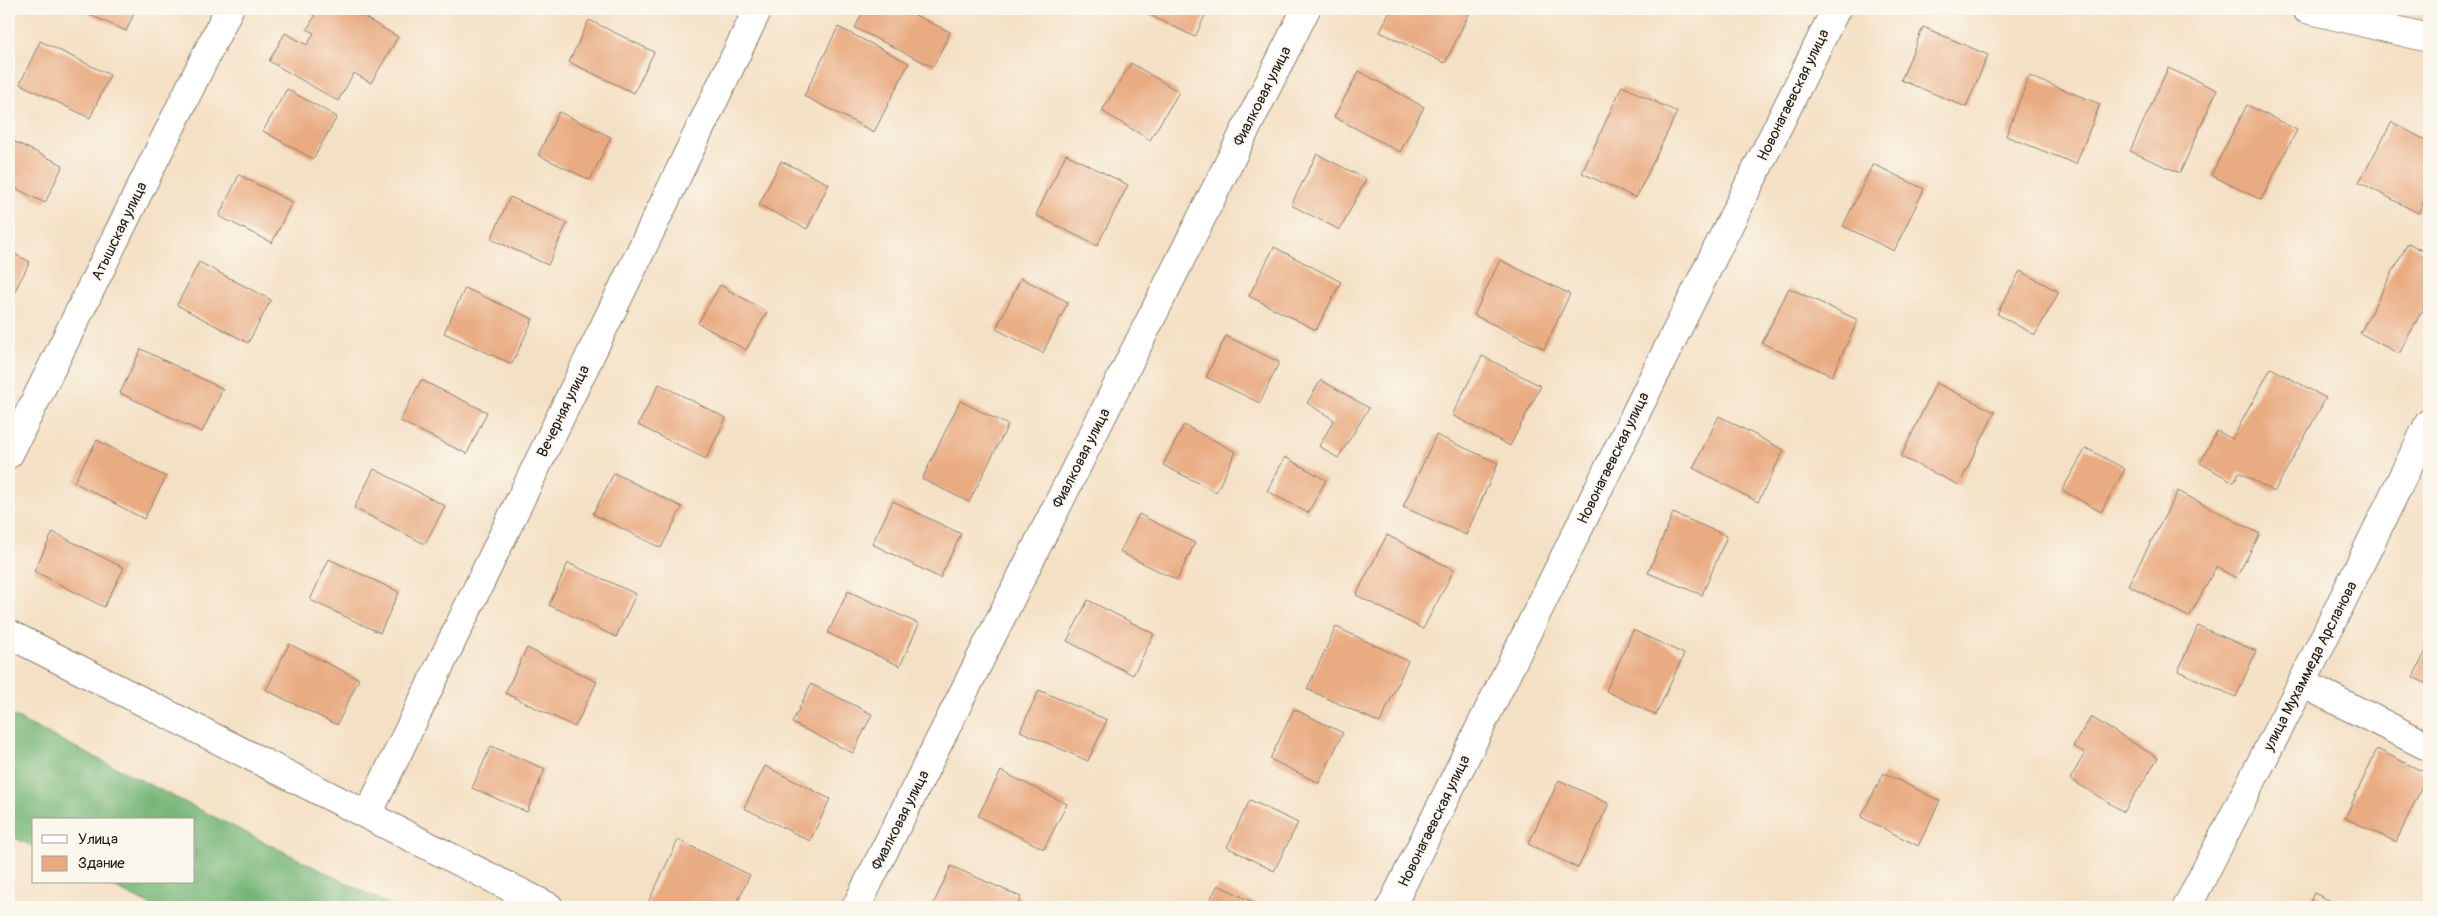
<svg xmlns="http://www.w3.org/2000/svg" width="2438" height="916" viewBox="0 0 2438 916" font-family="Pangolin,sans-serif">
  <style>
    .forest { fill: #77b678; stroke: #4a694a }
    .building { fill: #e9ab82 }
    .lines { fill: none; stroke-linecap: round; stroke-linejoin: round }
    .minor-casing { stroke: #887e70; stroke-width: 30 }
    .minor { stroke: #fff; stroke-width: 28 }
    .labels { text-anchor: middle; stroke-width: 4; stroke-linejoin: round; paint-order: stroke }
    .street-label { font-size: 15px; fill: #1c1c1c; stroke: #fbf7ec }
  </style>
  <rect width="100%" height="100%" fill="#fbf7ec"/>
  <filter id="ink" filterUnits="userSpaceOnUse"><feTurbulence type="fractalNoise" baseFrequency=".02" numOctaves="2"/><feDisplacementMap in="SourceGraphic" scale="10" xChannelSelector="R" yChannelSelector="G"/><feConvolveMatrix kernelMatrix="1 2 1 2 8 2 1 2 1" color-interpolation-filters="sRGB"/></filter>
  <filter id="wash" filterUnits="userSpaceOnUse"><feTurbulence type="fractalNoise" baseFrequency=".0096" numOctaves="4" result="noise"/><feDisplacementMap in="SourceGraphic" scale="20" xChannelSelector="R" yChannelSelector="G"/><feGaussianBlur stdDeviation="1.12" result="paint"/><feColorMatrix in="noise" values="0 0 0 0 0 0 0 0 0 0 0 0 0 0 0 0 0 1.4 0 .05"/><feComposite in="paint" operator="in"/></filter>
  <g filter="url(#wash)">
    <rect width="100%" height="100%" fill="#f4e0c4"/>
    <!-- forest -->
    <polygon class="forest" points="9,714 394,907 154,907 104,882 194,882 194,820 34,820 34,847 9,835"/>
    <g id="blocks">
      <!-- building -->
      <g class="building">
        <polygon points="77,9 136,9 126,31"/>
        <polygon points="309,9 350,9 398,37 371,83 354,73 338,101 269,61 285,33 307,45 314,33 307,29 315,16 307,11"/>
        <polygon points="864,9 918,9 915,15 950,32 933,67 855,28"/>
        <polygon points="1137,9 1208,9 1195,37"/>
        <polygon points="1391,9 1457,9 1469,14 1445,63 1380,32"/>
        <polygon points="589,20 654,52 634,93 569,62"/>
        <polygon points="838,27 909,63 874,132 804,96"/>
        <polygon points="1923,27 1988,55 1966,107 1901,80"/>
        <polygon points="40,41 110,75 90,118 20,84"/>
        <polygon points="1131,63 1179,92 1150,140 1102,111"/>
        <polygon points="2168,68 2217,90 2180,173 2130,151"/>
        <polygon points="1359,71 1424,107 1400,152 1334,117"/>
        <polygon points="2029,76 2100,104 2076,164 2006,136"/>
        <polygon points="1622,86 1677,112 1636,198 1582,173"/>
        <polygon points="287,89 337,117 313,159 263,131"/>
        <polygon points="2247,105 2297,130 2261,200 2211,175"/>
        <polygon points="559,112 611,137 590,180 538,155"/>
        <polygon points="2392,122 2429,142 2429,191 2418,213 2359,182"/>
        <polygon points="9,139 63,165 45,203 9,185"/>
        <polygon points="1066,154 1128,185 1097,246 1036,215"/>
        <polygon points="1317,154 1366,179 1340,230 1291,205"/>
        <polygon points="781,161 829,184 807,229 759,205"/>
        <polygon points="1873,164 1924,189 1894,251 1843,226"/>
        <polygon points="239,175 292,202 272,243 219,216"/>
        <polygon points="510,197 567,223 548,265 491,239"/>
        <polygon points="2408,243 2429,254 2429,297 2399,354 2360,333"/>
        <polygon points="1274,247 1341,282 1316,330 1249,296"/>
        <polygon points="9,251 30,262 9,302"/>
        <polygon points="1500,260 1570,294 1544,349 1474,315"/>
        <polygon points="199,262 271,300 248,343 177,305"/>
        <polygon points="2020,271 2059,292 2035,335 1997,314"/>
        <polygon points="1021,278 1068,302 1043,353 996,329"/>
        <polygon points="720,285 767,312 746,350 698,323"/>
        <polygon points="465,288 533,319 512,364 444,333"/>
        <polygon points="1789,288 1858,320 1832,376 1762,343"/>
        <polygon points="1226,336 1279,362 1260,403 1206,377"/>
        <polygon points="141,349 223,389 202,432 120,393"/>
        <polygon points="1482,356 1541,386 1510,446 1452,415"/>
        <polygon points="2271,368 2326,398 2274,492 2239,472 2234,482 2200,463 2217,431 2232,439"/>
        <polygon points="421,380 487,412 467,454 400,421"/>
        <polygon points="1321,380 1369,408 1338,458 1319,446 1334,420 1307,403"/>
        <polygon points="1936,383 1995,412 1959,485 1901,457"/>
        <polygon points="659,384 726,418 706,459 638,425"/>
        <polygon points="960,401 1008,425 969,502 922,479"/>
        <polygon points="1719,416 1784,450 1758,502 1693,468"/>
        <polygon points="1184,425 1236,452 1216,492 1163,465"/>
        <polygon points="1436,435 1498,463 1466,535 1403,507"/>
        <polygon points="97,440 166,477 144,519 74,482"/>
        <polygon points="2086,448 2125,469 2101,512 2062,490"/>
        <polygon points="1285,457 1326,480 1308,513 1267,491"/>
        <polygon points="374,469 445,506 425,544 354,508"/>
        <polygon points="614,473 682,507 661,548 593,514"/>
        <polygon points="2178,491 2260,534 2236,578 2216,567 2189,617 2128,585"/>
        <polygon points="893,501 961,534 940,578 872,544"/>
        <polygon points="1673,513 1727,536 1702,595 1648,573"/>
        <polygon points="1139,514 1195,543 1177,580 1120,552"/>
        <polygon points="53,532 124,568 104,607 34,571"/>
        <polygon points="1387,535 1454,570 1423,629 1356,595"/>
        <polygon points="329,559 399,592 380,633 310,600"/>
        <polygon points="568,563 636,594 616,637 549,605"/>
        <polygon points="848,591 919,624 900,666 828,633"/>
        <polygon points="1088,600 1154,634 1133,675 1067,641"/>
        <polygon points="2198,626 2256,651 2236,697 2178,671"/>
        <polygon points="1336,627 1408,661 1380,723 1307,689"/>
        <polygon points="1633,630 1684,654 1656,715 1606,691"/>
        <polygon points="289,644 359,679 337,725 266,690"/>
        <polygon points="2429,645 2429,685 2413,677"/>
        <polygon points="527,648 597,682 575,727 505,693"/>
        <polygon points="811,684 872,714 853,753 792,723"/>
        <polygon points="1039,690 1107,720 1088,761 1020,731"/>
        <polygon points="1294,709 1343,733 1319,783 1270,759"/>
        <polygon points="2091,717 2158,758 2124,812 2070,779 2085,753 2073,746"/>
        <polygon points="491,746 545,769 527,812 472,788"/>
        <polygon points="2377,749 2428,774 2396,842 2345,818"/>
        <polygon points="765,766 830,799 810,841 744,808"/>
        <polygon points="1001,771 1067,804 1044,849 978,816"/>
        <polygon points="1884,773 1940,801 1918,846 1861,817"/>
        <polygon points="1559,780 1609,804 1578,868 1528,844"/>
        <polygon points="1250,800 1298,823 1274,871 1227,847"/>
        <polygon points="678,840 750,875 735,907 657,907 648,903"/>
        <polygon points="951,866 1021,897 1017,907 932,907"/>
        <polygon points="1218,885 1263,907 1206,907"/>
        <polygon points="2314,893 2343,907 2308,907"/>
      </g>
    </g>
  </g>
  <g filter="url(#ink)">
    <use href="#blocks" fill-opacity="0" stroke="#887e70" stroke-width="1"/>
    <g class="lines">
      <defs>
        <g id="minor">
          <polyline points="2306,9 2429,38"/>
          <polyline points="9,454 229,9"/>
          <polyline points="9,634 549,907"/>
          <polyline points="2302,683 2429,747"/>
          <polyline points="368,814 758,9"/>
          <polyline points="856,907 1306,9"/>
          <polyline points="1391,907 1836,9"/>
          <polyline points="2187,907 2302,683 2429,423"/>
        </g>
      </defs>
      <!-- minor casing -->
      <use href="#minor" class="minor-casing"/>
      <!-- minor -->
      <use href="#minor" class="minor"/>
    </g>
  </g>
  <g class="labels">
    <!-- street labels -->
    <g class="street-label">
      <text transform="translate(1793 95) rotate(-64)" y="5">Новонагаевская улица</text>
      <text transform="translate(1262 96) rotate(-63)" y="5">Фиалковая улица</text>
      <text transform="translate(119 231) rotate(-64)" y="5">Атышская улица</text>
      <text transform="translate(563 411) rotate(-64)" y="5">Вечерняя улица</text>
      <text transform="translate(1081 458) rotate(-63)" y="5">Фиалковая улица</text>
      <text transform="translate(1613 458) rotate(-64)" y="5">Новонагаевская улица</text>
      <text transform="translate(2310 666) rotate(-63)" y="5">улица Мухаммеда Арсланова</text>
      <text transform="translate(900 820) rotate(-63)" y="5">Фиалковая улица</text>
      <text transform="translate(1434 821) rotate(-64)" y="5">Новонагаевская улица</text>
    </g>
  </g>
  <!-- margin -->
  <rect width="2438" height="916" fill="none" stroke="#fbf7ec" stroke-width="30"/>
  <!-- legend -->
  <rect x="32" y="818" width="162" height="65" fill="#fbf7ec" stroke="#a29f99"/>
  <rect x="42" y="835" width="25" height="8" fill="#ffffff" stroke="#a29f99"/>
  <text x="78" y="844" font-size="15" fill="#1c1c1c">Улица</text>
  <rect x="42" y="856" width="25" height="15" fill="#e9ab82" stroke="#a29f99"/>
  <text x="78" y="868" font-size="15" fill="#1c1c1c">Здание</text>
</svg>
